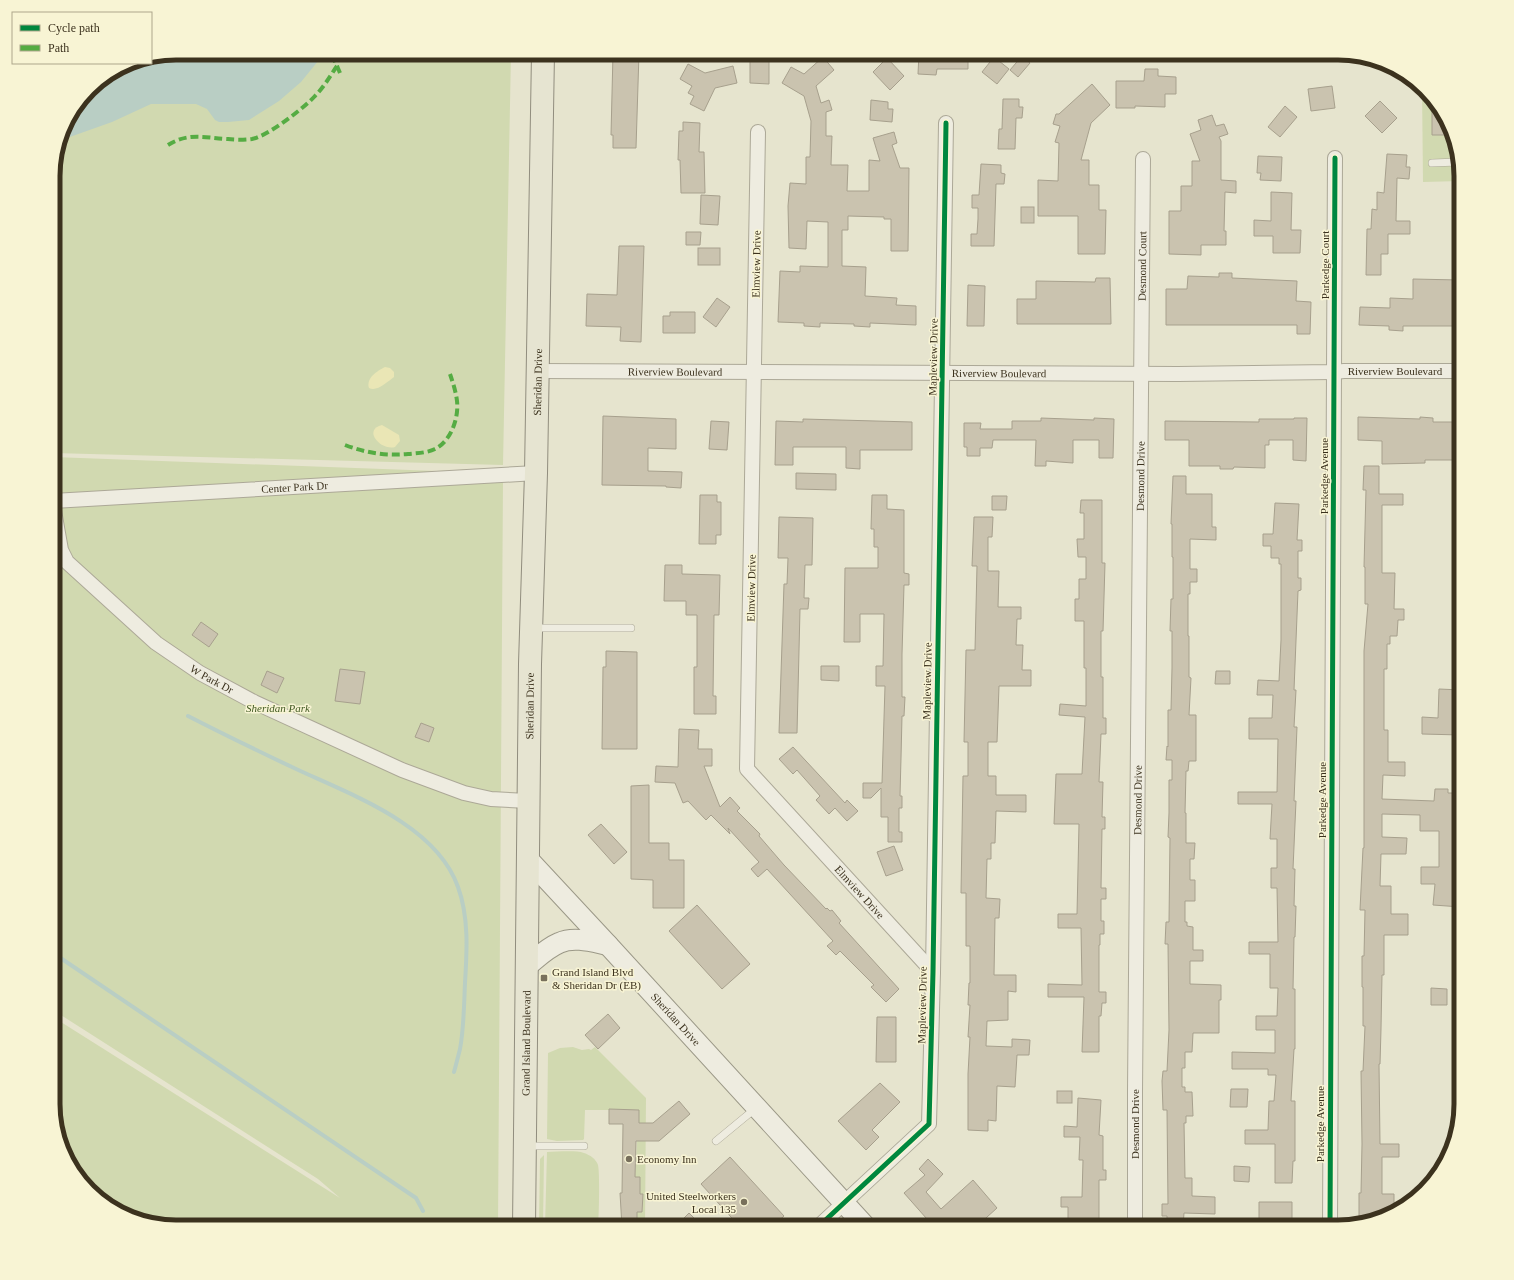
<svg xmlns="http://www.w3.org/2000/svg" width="1514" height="1280" viewBox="0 0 1514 1280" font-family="'Times New Roman',serif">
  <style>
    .green { fill: #d1d9b0 }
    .sand { fill: #eae6b5 }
    .water { fill: #b9cec4 }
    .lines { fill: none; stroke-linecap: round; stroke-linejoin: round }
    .stream { stroke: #b9cec4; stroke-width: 4 }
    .building { fill: #cac3af; stroke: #a7a08d }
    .service-casing { stroke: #aca897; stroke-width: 8 }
    .minor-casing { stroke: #aca897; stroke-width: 16 }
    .secondary-casing { stroke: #9b9887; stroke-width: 22 }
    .primary-casing { stroke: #918d7e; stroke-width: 24 }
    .service { stroke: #eeece0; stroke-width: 7 }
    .minor { stroke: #eeece0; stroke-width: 14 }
    .secondary { stroke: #eeece0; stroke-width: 20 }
    .primary { stroke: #e6e4d1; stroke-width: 22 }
    .quiet { stroke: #55ac43; stroke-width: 4; stroke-dasharray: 8 4; stroke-linecap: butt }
    .cycleway-casing { stroke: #f8f4d4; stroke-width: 8 }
    .cycleway { stroke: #00873e; stroke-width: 5 }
    .poi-dot { fill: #78705c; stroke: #f8f4d4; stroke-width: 1.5 }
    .labels { text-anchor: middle; stroke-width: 3; stroke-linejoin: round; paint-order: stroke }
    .street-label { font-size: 11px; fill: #3c321e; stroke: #f8f4d4 }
    .park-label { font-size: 11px; font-style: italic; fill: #425a23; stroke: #f8f4d4 }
    .poi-label { font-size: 11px; fill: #3c321e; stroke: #f8f4d4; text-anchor: start }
    .rim { fill: none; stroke: #3c321e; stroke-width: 5 }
  </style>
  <rect width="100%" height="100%" fill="#e6e4ce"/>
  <!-- green -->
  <g class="green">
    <polygon points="176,53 511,53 503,465 53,453 53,168 66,121 95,84 128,63 151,63 151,58"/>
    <polygon points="1057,53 1338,53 1366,59 1057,60"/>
    <polygon points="1422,87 1452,129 1461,181 1423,182"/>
    <polygon points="53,457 437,471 480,469 503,481 498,1227 176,1227 129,1218 95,1196 66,1158 53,1112 53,1017 340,1198 318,1179 53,1010"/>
    <polygon points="573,1047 582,1050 589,1049 591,1050 595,1047 646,1098 645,1227 637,1227 637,1212 642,1212 643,1195 640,1194 635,1177 639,1110 585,1110 584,1139 583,1140 557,1141 547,1139 548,1053 560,1048"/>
    <path d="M547,1152C557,1152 575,1150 584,1153C590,1155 596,1159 598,1165C600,1174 599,1217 598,1227H545Z"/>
    <polygon points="544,1155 543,1227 539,1227 540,1159"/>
  </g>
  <!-- sand -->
  <g class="sand">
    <path d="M385,367L390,368L394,372V377C387,382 377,392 369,388C366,378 377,371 385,367Z"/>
    <path d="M382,425L399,435L400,441L395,447C381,451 362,430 382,425Z"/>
  </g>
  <!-- water -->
  <polygon class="water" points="176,53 327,53 323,55 301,82 279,101 249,120 228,122 219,122 215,120 207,109 196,104 151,104 112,122 67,138 61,138 66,121 95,84 128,63 151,63 151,58"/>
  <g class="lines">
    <!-- stream -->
    <g class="stream">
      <path d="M188,716C223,734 258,751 294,768C349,794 436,824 458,887C469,917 467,951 465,983C464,1004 464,1028 460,1049C458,1057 456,1065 454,1072"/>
      <polyline points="53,951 59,957 416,1198 423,1211"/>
    </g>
  </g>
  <!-- building -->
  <g class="building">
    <polygon points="613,53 639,53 636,148 613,148 613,135 611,135"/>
    <polygon points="919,53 968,53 968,69 937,69 936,75 918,74"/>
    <polygon points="1022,56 1030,63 1018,77 1010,70"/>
    <polygon points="750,57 769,58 769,84 750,83"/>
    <polygon points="823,57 834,70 816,86 821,103 829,100 832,110 826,112 826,136 832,136 831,165 848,165 847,191 869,191 869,160 880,161 873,138 894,132 897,143 892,145 900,168 909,168 908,251 891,251 891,219 884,219 884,217 848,216 848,230 842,230 842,266 866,267 865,296 897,298 896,305 916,306 916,325 870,323 870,327 854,326 854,324 820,323 820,327 804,326 804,323 778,322 780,271 800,272 800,266 828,267 828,222 807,221 806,249 789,248 788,206 790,183 806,184 806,157 810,157 811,121 804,96 782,83 791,67 804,74"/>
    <polygon points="994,57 1009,69 997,84 982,72"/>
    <polygon points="887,58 904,76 890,90 873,72"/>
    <polygon points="688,64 705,73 733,66 737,83 715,88 704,111 690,104 694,96 688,93 692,86 680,79"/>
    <polygon points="1145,69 1158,69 1158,76 1176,77 1176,94 1165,94 1165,107 1135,106 1135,108 1116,108 1116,81 1144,81"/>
    <polygon points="1092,84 1110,105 1091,123 1081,160 1089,160 1089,185 1099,185 1099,210 1106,210 1105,254 1078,254 1078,216 1038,216 1038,180 1058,181 1059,143 1055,142 1060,126 1053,124 1056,114 1059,114"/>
    <polygon points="1332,86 1335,108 1311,111 1308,89"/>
    <polygon points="1003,99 1019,99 1019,107 1023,107 1022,118 1016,118 1015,149 998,149 999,129 1002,129"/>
    <polygon points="871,100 888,102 888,109 893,109 892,122 870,120"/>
    <polygon points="1380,101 1397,118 1382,133 1365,116"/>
    <polygon points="1432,102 1452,129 1453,135 1432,135"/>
    <polygon points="1285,106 1297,117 1280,137 1268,127"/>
    <polygon points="1212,115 1216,126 1224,124 1228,134 1219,137 1221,141 1221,180 1236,181 1236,193 1225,192 1224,231 1226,231 1226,245 1201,245 1201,255 1169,254 1169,211 1181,211 1181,186 1192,186 1192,161 1200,161 1190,134 1201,130 1198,120"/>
    <polygon points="683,122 700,123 699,152 704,152 705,193 681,193 680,160 678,160 679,131 683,131"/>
    <polygon points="1387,154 1407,155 1406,167 1410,167 1409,179 1397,178 1396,221 1410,221 1410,234 1388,234 1388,254 1381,254 1381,275 1366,275 1367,229 1371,229 1372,209 1377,210 1377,192 1384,193"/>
    <polygon points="1258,156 1282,157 1281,181 1260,180 1261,173 1257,173"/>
    <polygon points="981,164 1001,165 1001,173 1005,174 1004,184 996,184 994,246 971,246 971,234 977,234 978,219 978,208 972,208 972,195 979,195"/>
    <polygon points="1271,192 1292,193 1291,230 1301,230 1300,253 1273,253 1273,236 1254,236 1254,220 1271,221"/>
    <polygon points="701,195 720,196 718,225 700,224"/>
    <rect x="1021" y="207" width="13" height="16"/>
    <polygon points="686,232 701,232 700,245 686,245"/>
    <polygon points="619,246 644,246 641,342 620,341 621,327 586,326 587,294 617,295"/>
    <rect x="698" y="248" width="22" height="17"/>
    <polygon points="1219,273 1232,273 1232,278 1297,281 1296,301 1311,302 1310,334 1297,334 1297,325 1166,325 1166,289 1187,289 1188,276 1219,277"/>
    <polygon points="1096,278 1110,278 1111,324 1017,324 1017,299 1036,299 1036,281 1095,282"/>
    <polygon points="1413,279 1459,280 1459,307 1461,307 1461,326 1403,326 1403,331 1389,330 1389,326 1359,325 1360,307 1390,308 1390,298 1413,299"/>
    <polygon points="968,285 985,286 984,326 967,326"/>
    <polygon points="717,298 730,307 716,327 703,317"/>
    <polygon points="670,312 695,312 695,333 663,333 663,316 670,316"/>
    <polygon points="603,416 676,419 676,449 648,448 648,471 682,472 681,488 666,487 666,486 602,485"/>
    <polygon points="1358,417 1420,419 1420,417 1433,418 1433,422 1461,422 1461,441 1453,441 1453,460 1425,460 1425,463 1382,464 1382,441 1358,440"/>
    <polygon points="1041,418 1094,420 1094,418 1114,419 1113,458 1099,458 1099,440 1073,440 1073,463 1046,461 1046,466 1035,466 1036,440 993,440 992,448 980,448 980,456 967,456 967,447 964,447 964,423 981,423 980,429 1012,429 1012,421 1041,421"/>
    <polygon points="1294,418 1307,418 1306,461 1293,460 1293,440 1269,440 1269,445 1265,445 1265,468 1234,467 1233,469 1220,469 1220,466 1189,466 1189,440 1165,440 1165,421 1259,422 1259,419 1294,419"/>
    <polygon points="803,419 912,422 912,450 860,450 860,469 846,468 846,447 793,447 793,465 775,465 776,421 803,422"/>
    <polygon points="711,421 729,422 727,450 709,449"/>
    <polygon points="1364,466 1379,466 1379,494 1403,494 1403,505 1382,505 1382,573 1395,573 1394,609 1404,609 1404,620 1398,620 1397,636 1390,636 1390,644 1387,644 1387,669 1384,669 1384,730 1388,730 1388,762 1405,762 1405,776 1383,775 1382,799 1434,801 1435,789 1448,789 1448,793 1461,793 1461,838 1454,837 1453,868 1461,868 1461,907 1433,905 1435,884 1421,884 1421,867 1439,867 1439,831 1420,831 1420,815 1382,814 1382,837 1407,838 1406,854 1381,854 1380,886 1391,886 1391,914 1408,914 1408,935 1384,935 1384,975 1382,975 1381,1029 1380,1064 1379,1064 1380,1144 1399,1144 1399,1157 1382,1157 1382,1194 1394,1194 1394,1211 1386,1217 1359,1216 1359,1193 1361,1193 1362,1144 1361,1071 1363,1071 1365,1026 1363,1026 1363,987 1362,987 1362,956 1364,956 1365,910 1360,910 1363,848 1364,848 1364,651 1368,604 1365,604 1365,567 1364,567 1366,490 1363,490"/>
    <polygon points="796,473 836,474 836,490 796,489"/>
    <polygon points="1173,476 1186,476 1186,494 1212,494 1212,527 1216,527 1216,540 1190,539 1190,569 1197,569 1197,582 1190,582 1190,594 1188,594 1188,636 1189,636 1189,677 1191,678 1189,715 1196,715 1196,761 1189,761 1188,771 1186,771 1185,813 1186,813 1186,843 1195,843 1194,859 1190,859 1190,880 1195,880 1195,901 1185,901 1185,922 1187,922 1187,926 1193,927 1193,950 1203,950 1203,961 1190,961 1190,984 1221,985 1221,1000 1219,1000 1219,1033 1193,1033 1192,1052 1185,1052 1185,1068 1182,1068 1182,1087 1185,1087 1185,1092 1192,1092 1193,1116 1186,1116 1186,1123 1184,1123 1185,1178 1192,1178 1192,1196 1215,1197 1215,1214 1184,1213 1183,1227 1167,1227 1167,1216 1162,1216 1162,1204 1168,1204 1167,1110 1163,1110 1162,1081 1163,1071 1167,1071 1169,1030 1168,944 1165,944 1166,922 1169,922 1170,838 1168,837 1169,813 1169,780 1172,780 1172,760 1166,760 1167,746 1168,747 1168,710 1171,710 1172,668 1172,631 1170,631 1171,599 1173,599 1173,557 1172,557 1172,524 1171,524"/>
    <polygon points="700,495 717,495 717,502 721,502 721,535 716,535 716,544 699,544"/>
    <polygon points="872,495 887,495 887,509 904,510 904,573 909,574 909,585 904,585 902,654 902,697 905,697 904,716 902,716 901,758 900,796 902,796 902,808 899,808 899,832 902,832 902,842 888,842 888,817 881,817 881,788 871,798 863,798 863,783 882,783 885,686 876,686 876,666 883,666 884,614 860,614 860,642 844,642 845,568 878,568 878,547 874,547 874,529 871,529"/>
    <polygon points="992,496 1007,496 1006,510 992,510"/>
    <polygon points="1081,500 1102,500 1102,563 1105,563 1103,631 1101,631 1101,677 1103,677 1103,718 1106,718 1106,734 1101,734 1099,782 1103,782 1102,817 1105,817 1105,829 1102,829 1101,888 1106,888 1106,899 1101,899 1101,921 1104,921 1104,934 1100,934 1100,945 1099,945 1099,992 1106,992 1106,1003 1102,1003 1101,1016 1099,1016 1099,1052 1082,1052 1084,997 1048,997 1048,984 1082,985 1081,928 1058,928 1058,914 1077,914 1079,824 1054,824 1056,774 1082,774 1085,717 1059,715 1060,704 1086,706 1086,668 1084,668 1084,621 1075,621 1075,599 1079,599 1079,579 1086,579 1086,557 1078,557 1077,539 1084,539 1084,513 1080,513"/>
    <polygon points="1275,503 1299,504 1297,540 1302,540 1302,551 1298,551 1298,578 1301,578 1301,590 1298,591 1294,690 1296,690 1294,727 1297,727 1294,801 1296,801 1293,869 1295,869 1294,906 1296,906 1295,937 1294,937 1293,989 1295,989 1295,1049 1294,1049 1291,1101 1295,1101 1295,1161 1293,1161 1292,1183 1275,1183 1275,1144 1245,1144 1245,1130 1268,1130 1269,1101 1274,1101 1276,1075 1268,1075 1268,1069 1232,1069 1232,1052 1275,1053 1275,1030 1256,1030 1256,1016 1277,1016 1278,988 1270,988 1270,954 1249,954 1249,942 1278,942 1277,888 1271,888 1271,868 1277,868 1277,839 1270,839 1272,804 1238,804 1238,792 1277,792 1278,739 1249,739 1249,718 1272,718 1273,695 1257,695 1258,680 1279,681 1281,640 1281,564 1279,564 1279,558 1271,558 1271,546 1263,546 1263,534 1273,534"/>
    <polygon points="779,517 813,518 812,565 805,565 804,598 809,598 808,609 800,609 797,733 779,733 784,584 787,584 788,558 778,558"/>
    <polygon points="974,517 993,517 992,537 988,537 988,571 999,571 998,607 1021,607 1021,619 1017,619 1016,645 1023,645 1022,670 1031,670 1031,686 999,686 997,742 988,742 988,776 996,776 996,795 1026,795 1026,812 996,811 995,843 991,843 991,859 987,859 986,898 1000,899 999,918 995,918 994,975 1016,975 1016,992 1008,991 1008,1020 987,1021 986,1046 1012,1047 1012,1039 1030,1040 1029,1055 1017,1055 1015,1087 997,1086 996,1121 988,1120 988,1131 968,1130 968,1074 970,1037 968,1037 970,1005 968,1005 969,983 970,983 970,946 966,946 966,893 961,893 963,776 968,776 968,742 964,742 966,650 975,650 977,566 972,566"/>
    <polygon points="665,565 682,565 682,574 720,575 719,615 714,615 713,696 716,696 716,714 694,714 694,667 697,667 697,615 686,615 686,601 664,601"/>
    <polygon points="201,622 218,634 209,647 192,635"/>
    <polygon points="606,651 637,652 637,749 602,749 603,667 606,667"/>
    <polygon points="821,666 839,666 839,681 821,680"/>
    <polygon points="340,669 365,672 360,704 335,701"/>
    <polygon points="267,671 284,678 277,693 261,685"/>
    <polygon points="1216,671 1230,671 1230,684 1215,684"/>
    <polygon points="1439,689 1461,690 1461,735 1422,734 1422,717 1438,718"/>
    <polygon points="421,723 434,728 429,742 415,737"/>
    <polygon points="679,729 699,730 698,749 712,749 712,766 704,766 720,807 730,797 740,808 737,811 760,834 759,836 784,865 826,909 827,908 830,911 832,910 841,921 839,923 899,989 886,1002 871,987 874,985 840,951 836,955 827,946 833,941 767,869 758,877 751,869 759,862 728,828 730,834 711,815 706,820 688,801 683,803 675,783 655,782 656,766 678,767"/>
    <polygon points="793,747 845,803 847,800 858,811 847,821 835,808 829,814 816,800 820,796 797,770 793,774 779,759"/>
    <polygon points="649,785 649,843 669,843 669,860 684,860 684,908 653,908 653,880 631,879 631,786"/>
    <polygon points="601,824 627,852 614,864 588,835"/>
    <polygon points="894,846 903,870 886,876 877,852"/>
    <polygon points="697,905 750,964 722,989 669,931"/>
    <polygon points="1431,988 1447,989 1447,1005 1431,1005"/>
    <polygon points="608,1014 620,1028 598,1049 585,1035"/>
    <polygon points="877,1017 896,1017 896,1062 876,1062"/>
    <polygon points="880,1083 900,1102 872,1130 879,1137 866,1150 838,1121"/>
    <polygon points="1231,1089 1248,1089 1247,1107 1230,1107"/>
    <rect x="1057" y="1091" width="15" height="12"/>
    <polygon points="1078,1098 1101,1100 1099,1135 1103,1136 1103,1170 1106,1170 1106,1180 1099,1180 1099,1227 1068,1227 1068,1207 1061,1207 1061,1197 1082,1197 1083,1160 1079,1160 1080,1137 1064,1137 1064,1126 1077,1127"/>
    <polygon points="679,1101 690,1114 659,1141 636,1141 635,1177 640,1177 640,1194 643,1194 642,1212 637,1212 637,1227 622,1227 620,1193 622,1193 623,1124 609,1124 609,1109 639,1110 639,1123 653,1123"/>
    <polygon points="730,1157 784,1216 772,1227 740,1227 701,1184"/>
    <polygon points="928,1159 943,1174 926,1192 941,1209 973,1180 997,1208 976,1227 934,1227 904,1193 925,1175 919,1169"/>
    <polygon points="1234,1166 1250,1167 1249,1182 1234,1181"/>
    <polygon points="1259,1202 1292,1202 1292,1227 1269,1227 1269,1225 1259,1225"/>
    <polygon points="689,1213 703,1227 675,1227"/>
  </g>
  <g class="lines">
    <defs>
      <g id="service">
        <polyline points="1432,163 1458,162"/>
        <polyline points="533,628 631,628"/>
        <polyline points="716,1141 756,1108"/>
        <polyline points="528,1146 584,1146"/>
      </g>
      <g id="minor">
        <path id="s1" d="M758,132L747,769L933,972"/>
        <path id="s2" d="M538,371L1178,374L1334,372L1344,371H1461"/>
        <path id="s3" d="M53,501L536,473"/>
        <path id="s4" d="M53,505L61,550L67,562L156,643L200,673L254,702L402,770L464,793L491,799L528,801"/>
        <polyline points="818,1227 929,1124 933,972 946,123"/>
        <path id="s5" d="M1135,1227V1091L1143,159"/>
        <polyline points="1330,1227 1335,158"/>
      </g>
      <g id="secondary">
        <path id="s6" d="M528,859L608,945L866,1227"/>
        <path d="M527,966C537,958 547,948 559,943C574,936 593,942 608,945"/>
      </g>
      <g id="primary">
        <path id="s7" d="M524,1227L530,664L536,473L543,53"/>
      </g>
    </defs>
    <!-- service casing -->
    <use href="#service" class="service-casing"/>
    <!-- minor casing -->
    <use href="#minor" class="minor-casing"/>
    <!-- secondary casing -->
    <use href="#secondary" class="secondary-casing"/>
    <!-- primary casing -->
    <use href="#primary" class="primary-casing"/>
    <!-- service -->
    <use href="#service" class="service"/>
    <!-- minor -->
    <use href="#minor" class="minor"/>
    <!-- secondary -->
    <use href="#secondary" class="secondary"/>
    <!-- primary -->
    <use href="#primary" class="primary"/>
    <!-- quiet -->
    <g class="quiet">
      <polyline points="337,66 340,73"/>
      <path d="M168,145C189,132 205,138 228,139C235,140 244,140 252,139C268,136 304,108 315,96C324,87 330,76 337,66L331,53"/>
      <path d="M345,445C366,453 386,456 408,454C417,453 427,453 435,449C451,441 459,418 457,401C456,392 453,383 450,374"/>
    </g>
    <defs>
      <g id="cycleway">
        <polyline points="818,1227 929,1124 933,972 946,123"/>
        <polyline points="1330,1227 1335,158"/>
      </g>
    </defs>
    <!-- cycleway casing -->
    <use href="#cycleway" class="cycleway-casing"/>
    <!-- cycleway -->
    <use href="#cycleway" class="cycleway"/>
  </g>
  <!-- markers -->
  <g class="poi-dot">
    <rect x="540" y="974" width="8" height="8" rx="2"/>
    <circle cx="629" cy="1159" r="4"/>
    <circle cx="744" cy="1202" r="4"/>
  </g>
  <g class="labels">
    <!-- street labels -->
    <g class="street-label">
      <text transform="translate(756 264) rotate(-89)" y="4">Elmview Drive</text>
      <text transform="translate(1325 265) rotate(-90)" y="4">Parkedge Court</text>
      <text dy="4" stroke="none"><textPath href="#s5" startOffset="961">Desmond Court</textPath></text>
      <text transform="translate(933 357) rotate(-89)" y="4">Mapleview Drive</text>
      <text dy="4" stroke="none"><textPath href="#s2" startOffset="857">Riverview Boulevard</textPath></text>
      <text dy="4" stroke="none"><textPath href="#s2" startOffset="137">Riverview Boulevard</textPath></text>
      <text dy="4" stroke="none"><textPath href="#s2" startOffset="461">Riverview Boulevard</textPath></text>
      <text dy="4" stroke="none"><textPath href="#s7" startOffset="845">Sheridan Drive</textPath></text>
      <text dy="4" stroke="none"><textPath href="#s5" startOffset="751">Desmond Drive</textPath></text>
      <text transform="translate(1324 476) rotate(-90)" y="4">Parkedge Avenue</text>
      <text dy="4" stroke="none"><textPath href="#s3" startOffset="242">Center Park Dr</textPath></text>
      <text transform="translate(751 588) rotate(-89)" y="4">Elmview Drive</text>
      <text dy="4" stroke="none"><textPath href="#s4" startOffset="246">W Park Dr</textPath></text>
      <text transform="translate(927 681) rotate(-89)" y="4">Mapleview Drive</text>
      <text dy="4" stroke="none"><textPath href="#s7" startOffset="521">Sheridan Drive</textPath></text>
      <text dy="4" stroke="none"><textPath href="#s5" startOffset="427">Desmond Drive</textPath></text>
      <text transform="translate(1322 800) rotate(-90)" y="4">Parkedge Avenue</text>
      <text dy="4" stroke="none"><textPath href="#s1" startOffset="804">Elmview Drive</textPath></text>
      <text transform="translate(922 1005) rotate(-89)" y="4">Mapleview Drive</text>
      <text dy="4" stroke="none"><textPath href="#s6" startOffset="218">Sheridan Drive</textPath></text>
      <text dy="4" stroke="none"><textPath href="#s7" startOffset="184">Grand Island Boulevard</textPath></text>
      <text dy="4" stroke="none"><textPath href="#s5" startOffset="103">Desmond Drive</textPath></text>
      <text transform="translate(1320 1124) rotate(-90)" y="4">Parkedge Avenue</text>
    </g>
    <!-- park labels -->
    <g class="park-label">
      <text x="278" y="712">Sheridan Park</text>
    </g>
    <!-- poi labels -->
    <g class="poi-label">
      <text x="552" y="976">Grand Island Blvd<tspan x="552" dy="13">&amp; Sheridan Dr (EB)</tspan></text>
      <text x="637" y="1163">Economy Inn</text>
      <text x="736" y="1200" text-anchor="end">United Steelworkers<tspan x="736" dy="13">Local 135</tspan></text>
    </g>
  </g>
  <!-- crop -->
  <path d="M0 0H1514V1280H0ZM176 60H1338A116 116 0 0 1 1454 176V1104A116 116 0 0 1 1338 1220H176A116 116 0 0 1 60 1104V176A116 116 0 0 1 176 60Z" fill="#f8f4d4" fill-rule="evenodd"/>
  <path class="rim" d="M176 60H1338A116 116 0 0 1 1454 176V1104A116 116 0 0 1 1338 1220H176A116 116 0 0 1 60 1104V176A116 116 0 0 1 176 60Z"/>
  <!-- legend -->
  <rect x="12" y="12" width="140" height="52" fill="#f8f4d4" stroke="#ada68b"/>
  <rect x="20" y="25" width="20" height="6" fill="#00873e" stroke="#ada68b"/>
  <text x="48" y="32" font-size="12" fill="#3c321e">Cycle path</text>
  <rect x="20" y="45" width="20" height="6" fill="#55ac43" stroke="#ada68b"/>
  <text x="48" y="52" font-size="12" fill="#3c321e">Path</text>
</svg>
